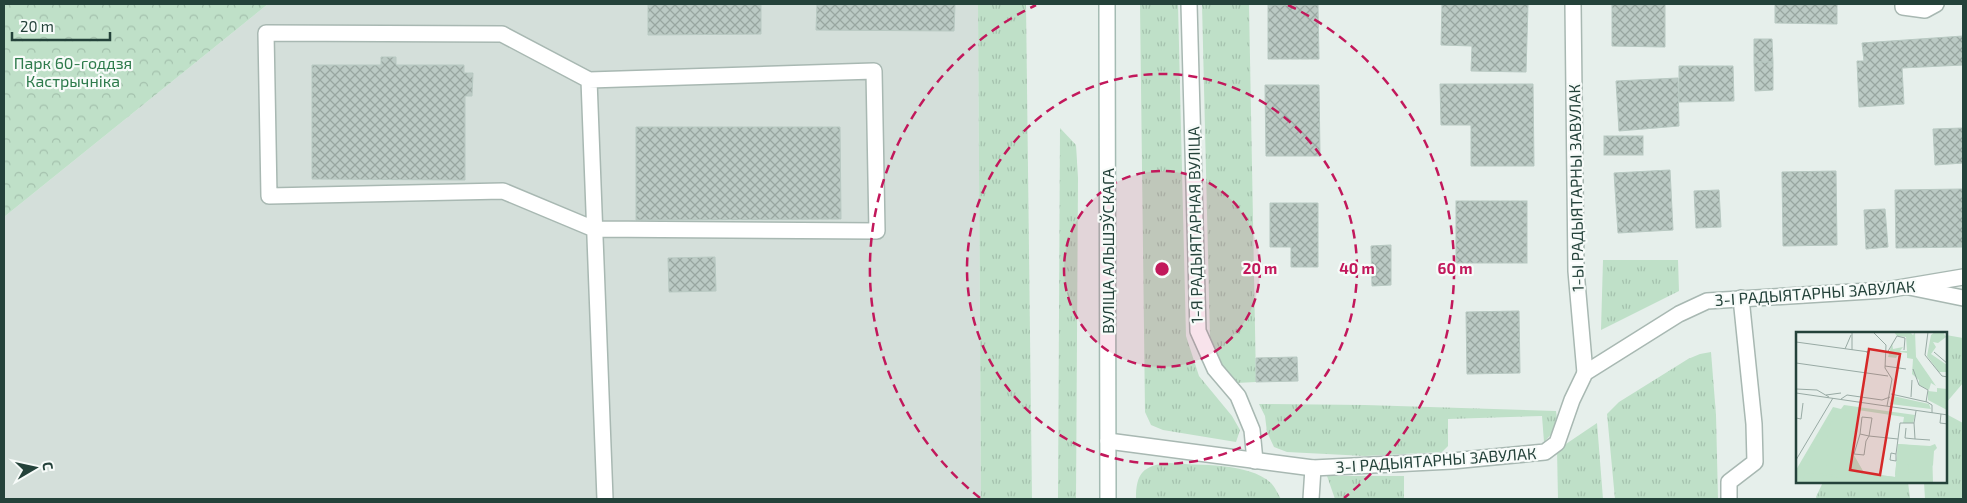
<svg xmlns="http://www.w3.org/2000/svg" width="1967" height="503" viewBox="0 0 1967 503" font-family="'Exo 2',sans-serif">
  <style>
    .built { fill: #d4dfda }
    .grass { fill: url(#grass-tufts) }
    .forest { fill: url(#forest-crowns) }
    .building { fill: url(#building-cross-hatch); stroke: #b8c9c2 }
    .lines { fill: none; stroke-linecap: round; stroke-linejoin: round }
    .service-casing { stroke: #a8b8b2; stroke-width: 18 }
    .minor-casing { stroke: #a8b8b2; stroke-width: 18 }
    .secondary-casing { stroke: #a4bbb3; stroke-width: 18 }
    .service { stroke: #fff; stroke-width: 15 }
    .minor { stroke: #fff; stroke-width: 15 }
    .secondary { stroke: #fff; stroke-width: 15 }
    .ring { fill: none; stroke: #c2185b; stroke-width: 2.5; stroke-dasharray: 9 6 }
    .labels { text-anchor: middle; stroke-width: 4.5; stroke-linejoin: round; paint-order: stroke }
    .park-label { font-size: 16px; fill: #2d7a4b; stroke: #f7fbf9 }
    .street-label { font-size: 16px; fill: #24423a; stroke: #f7fbf9 }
    .inset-road { fill: none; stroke: #98aaa4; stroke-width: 1 }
    .view { fill: #d62828; fill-opacity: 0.15; stroke: #d62828; stroke-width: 2.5 }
    .inset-edge { fill: none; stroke: #24423a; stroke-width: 2.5 }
    .centre { fill: #c2185b; stroke: #f7fbf9; stroke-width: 2.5 }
    .ring-label { font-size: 15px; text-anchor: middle; font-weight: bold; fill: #c2185b; stroke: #f7fbf9; stroke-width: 4.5; stroke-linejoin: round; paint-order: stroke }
  </style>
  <defs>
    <pattern id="grass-tufts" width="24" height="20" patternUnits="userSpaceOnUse" patternTransform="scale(1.25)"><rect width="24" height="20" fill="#bfe0c8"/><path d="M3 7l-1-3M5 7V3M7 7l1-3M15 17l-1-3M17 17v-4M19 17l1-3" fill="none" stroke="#a4c1ad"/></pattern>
    <pattern id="forest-crowns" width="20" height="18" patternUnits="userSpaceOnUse" patternTransform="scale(1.25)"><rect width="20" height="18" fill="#bfe0c8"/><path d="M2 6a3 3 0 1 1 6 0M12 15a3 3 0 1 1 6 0" fill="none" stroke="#a4c1ad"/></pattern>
    <pattern id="building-cross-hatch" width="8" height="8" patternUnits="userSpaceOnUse" patternTransform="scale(1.25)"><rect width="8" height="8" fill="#bbcac4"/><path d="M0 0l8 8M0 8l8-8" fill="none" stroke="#98a6a0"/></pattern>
  </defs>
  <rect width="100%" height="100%" fill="#e6efeb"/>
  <!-- built -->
  <polygon class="built" points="268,4 978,4 981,499 4,499 4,217"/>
  <!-- grass -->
  <g class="grass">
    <polygon points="978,4 1026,4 1032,499 981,499"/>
    <polygon points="1140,4 1178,4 1186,336 1199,376 1232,416 1240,430 1236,442 1163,430 1151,425 1145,412"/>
    <polygon points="1202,4 1249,4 1256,382 1236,383 1220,367 1210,338"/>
    <polygon points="1060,128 1076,145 1078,178 1076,499 1058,499"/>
    <polygon points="1603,260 1678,260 1679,291 1601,330"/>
    <polygon points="1946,335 1963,338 1963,383 1946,403"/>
    <polygon points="1711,352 1716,415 1718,499 1615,499 1607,414 1619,402 1688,359 1700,354"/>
    <polygon points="1259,404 1365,405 1556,411 1558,427 1544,442 1542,416 1448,419 1448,446 1442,452 1365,456 1287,452 1274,447 1267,432 1265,416"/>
    <polygon points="1948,415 1963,423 1963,499 1925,499 1924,482 1946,482 1946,418"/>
    <polygon points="1597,423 1603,499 1558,499 1557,450"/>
    <path d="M1170,463C1199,466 1248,462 1271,483C1275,487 1278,494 1281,499H1136C1136,473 1143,465 1170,463Z"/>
    <polygon points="1327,476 1404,476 1404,499 1335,499"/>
    <polygon points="1823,482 1908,482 1910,498 1817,499 1816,497"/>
  </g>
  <!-- forest -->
  <polygon class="forest" points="4,4 268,4 4,217"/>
  <!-- building -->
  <g class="building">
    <polygon points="648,4 761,4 761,34 648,35"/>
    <polygon points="817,4 955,4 954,31 816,30"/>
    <polygon points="1442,4 1528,4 1526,72 1471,71 1472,46 1441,45"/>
    <polygon points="1612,4 1665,4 1665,47 1612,46"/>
    <polygon points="1775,4 1837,4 1837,24 1775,23"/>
    <polygon points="1268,5 1318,5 1319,59 1268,59"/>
    <polygon points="1963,36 1963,65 1902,68 1904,104 1859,107 1857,61 1864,61 1862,43"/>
    <polygon points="1754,39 1772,39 1773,62 1754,62"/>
    <polygon points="381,57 396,57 396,65 464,65 464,73 473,73 472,96 465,96 465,180 312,179 312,65 381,65"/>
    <polygon points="1754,62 1773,62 1773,90 1755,91"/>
    <polygon points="1679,66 1733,66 1734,101 1679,102"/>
    <polygon points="1678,78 1679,126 1619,131 1616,81"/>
    <polygon points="1440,84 1533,84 1534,166 1471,166 1471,125 1441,125"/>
    <polygon points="1265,85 1319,85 1320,156 1266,156"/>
    <polygon points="636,127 840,127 841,219 636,220"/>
    <polygon points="1963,128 1963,163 1935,165 1933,129"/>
    <rect x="1604" y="136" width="39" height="19"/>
    <polygon points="1670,170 1673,230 1618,233 1614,173"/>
    <polygon points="1836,171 1837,245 1783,246 1782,172"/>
    <polygon points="1963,189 1963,247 1896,248 1895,190"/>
    <polygon points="1719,190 1721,227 1696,228 1694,191"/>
    <rect x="1456" y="201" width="71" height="62"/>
    <polygon points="1270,203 1318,203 1318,267 1291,267 1291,247 1270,247"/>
    <polygon points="1885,209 1888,247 1866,249 1864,210"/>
    <polygon points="1391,245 1391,285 1372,286 1371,246"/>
    <polygon points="715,257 716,291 669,292 668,258"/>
    <polygon points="1519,311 1520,373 1467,374 1466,312"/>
    <polygon points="1297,357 1298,381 1256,382 1256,358"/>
  </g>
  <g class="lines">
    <defs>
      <g id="service">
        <polyline points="589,80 502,34 266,33 269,196 503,191 594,229 877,231 874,71 589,80 605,499"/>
        <polyline points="1909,287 1963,298"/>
        <polyline points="1311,499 1313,468"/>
        <polyline points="1729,499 1729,482 1755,462 1754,424 1741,298"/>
      </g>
      <g id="minor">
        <polyline points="1189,4 1198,331 1215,369 1238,396 1252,430 1255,461"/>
        <polyline points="1573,4 1576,271 1585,373"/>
        <polyline points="1903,4 1903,7 1925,10 1936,4"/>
        <polyline points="1108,441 1313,468 1452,461 1545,452 1557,443 1572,400 1585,373 1679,314 1707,301 1886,290 1963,277"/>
      </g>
      <polyline id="secondary" points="1107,4 1108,499"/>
    </defs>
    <!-- service casing -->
    <use href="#service" class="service-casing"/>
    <!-- minor casing -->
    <use href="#minor" class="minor-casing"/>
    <!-- secondary casing -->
    <use href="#secondary" class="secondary-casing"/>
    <!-- service -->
    <use href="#service" class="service"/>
    <!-- minor -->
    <use href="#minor" class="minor"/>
    <!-- secondary -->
    <use href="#secondary" class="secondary"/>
  </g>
  <!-- distance rings -->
  <circle cx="1162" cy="269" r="98" fill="#c2185b" fill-opacity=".12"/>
  <g class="ring">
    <circle cx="1162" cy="269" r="98"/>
    <circle cx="1162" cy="269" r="195"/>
    <path d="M980 498A293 293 0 0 1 1036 5M1288 5A293 293 0 0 1 1344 498"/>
  </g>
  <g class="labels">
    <!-- park labels -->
    <g class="park-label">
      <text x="73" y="69">Парк 60-годдзя<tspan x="73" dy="18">Кастрычніка</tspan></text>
    </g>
    <!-- street labels -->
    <g class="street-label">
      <text transform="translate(1576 188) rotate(-91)" y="6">1-Ы РАДЫЯТАРНЫ ЗАВУЛАК</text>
      <text transform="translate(1195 225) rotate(-91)" y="6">1-Я РАДЫЯТАРНАЯ ВУЛІЦА</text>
      <text transform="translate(1108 251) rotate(-90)" y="6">ВУЛІЦА АЛЬШЭЎСКАГА</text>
      <text transform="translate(1815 293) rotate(-4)" y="6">3-І РАДЫЯТАРНЫ ЗАВУЛАК</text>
      <text transform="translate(1436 460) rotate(-4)" y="6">3-І РАДЫЯТАРНЫ ЗАВУЛАК</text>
    </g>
  </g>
  <!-- overview -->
  <g transform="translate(1796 332)">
    <rect width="151" height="151" fill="#e6efeb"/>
    <path d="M98,0H114L117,3L119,0L120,25L140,54L135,51L133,58L123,53V48L116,42L117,27L111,26V21L104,20L100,26L92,25L96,11L97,17L107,15L104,19H111L110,5L101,4ZM139,0H147L150,5L142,11L137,10L140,15L135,22L151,33V40H143L131,24L135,3ZM141,56L151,57V78L132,68V59L141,60ZM97,64L133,72L135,77L94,72ZM48,73L119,83L117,91H107L108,85L62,78L56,120L68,141L99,145L102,112L136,115L137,151H0V138L37,75L45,77Z" fill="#bfe0c8"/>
    <path d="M50,75L59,76L56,120L68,141L99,145L103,151H72L49,144L53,134L48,132V119L41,114L43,111L36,99L37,90L32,88L38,78L49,79ZM32,89L35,90L31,107L20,117L8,140H1ZM102,112L134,114L139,112L141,116L138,119L137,133L127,145L120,131L119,139H113L112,132L107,143H99ZM28,121L32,123L30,134L39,137L44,143L21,141ZM113,140L120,141L131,151H112ZM15,141L43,146L44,149L11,151L7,147L9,142Z" fill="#bfe0c8"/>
    <path class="inset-road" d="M56,0V18M77,0L90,13L89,36L96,47L91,74M132,0L129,23L146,44L152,45M0,10L73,20H70M49,17L55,3M138,20L152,32M91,21L101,4L109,6L108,18M0,31L92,44M89,34L110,37M117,37L123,53L132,58L130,70M0,57L21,58L33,65M0,61L152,83M95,62L131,70L136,73V81M30,63L45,61M115,65L116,48M45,67L51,63L86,68L94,65M145,82L144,91L152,92M0,86L5,87L7,71M118,91L119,107L134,108M110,96L109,106L119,107M64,102L58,122L68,123L70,109L73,104L76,86L66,85L64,102L73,104L102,107L104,91H118L120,79M100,122L95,121L94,128L100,129V122L102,107M0,128L37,66"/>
    <path class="view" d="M73,17L104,22L84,143L54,138Z"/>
    <rect width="151" height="151" class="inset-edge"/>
  </g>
  <circle cx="1162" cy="269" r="8" class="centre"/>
  <g class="ring-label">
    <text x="1260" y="274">20 m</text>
    <text x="1357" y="274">40 m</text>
    <text x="1455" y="274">60 m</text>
  </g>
  <!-- border -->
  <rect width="1967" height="503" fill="none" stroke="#24423a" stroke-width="10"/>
  <!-- north arrow -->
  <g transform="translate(35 468) rotate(81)" stroke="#f7fbf9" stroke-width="4" paint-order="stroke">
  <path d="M0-4L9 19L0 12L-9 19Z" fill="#24423a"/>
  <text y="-8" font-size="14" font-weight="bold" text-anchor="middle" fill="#24423a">С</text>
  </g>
  <!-- scale -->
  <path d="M12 32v8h98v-8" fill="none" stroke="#24423a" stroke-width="2.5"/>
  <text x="20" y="32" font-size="15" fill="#24423a" stroke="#f7fbf9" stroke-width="4" paint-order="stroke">20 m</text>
</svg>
